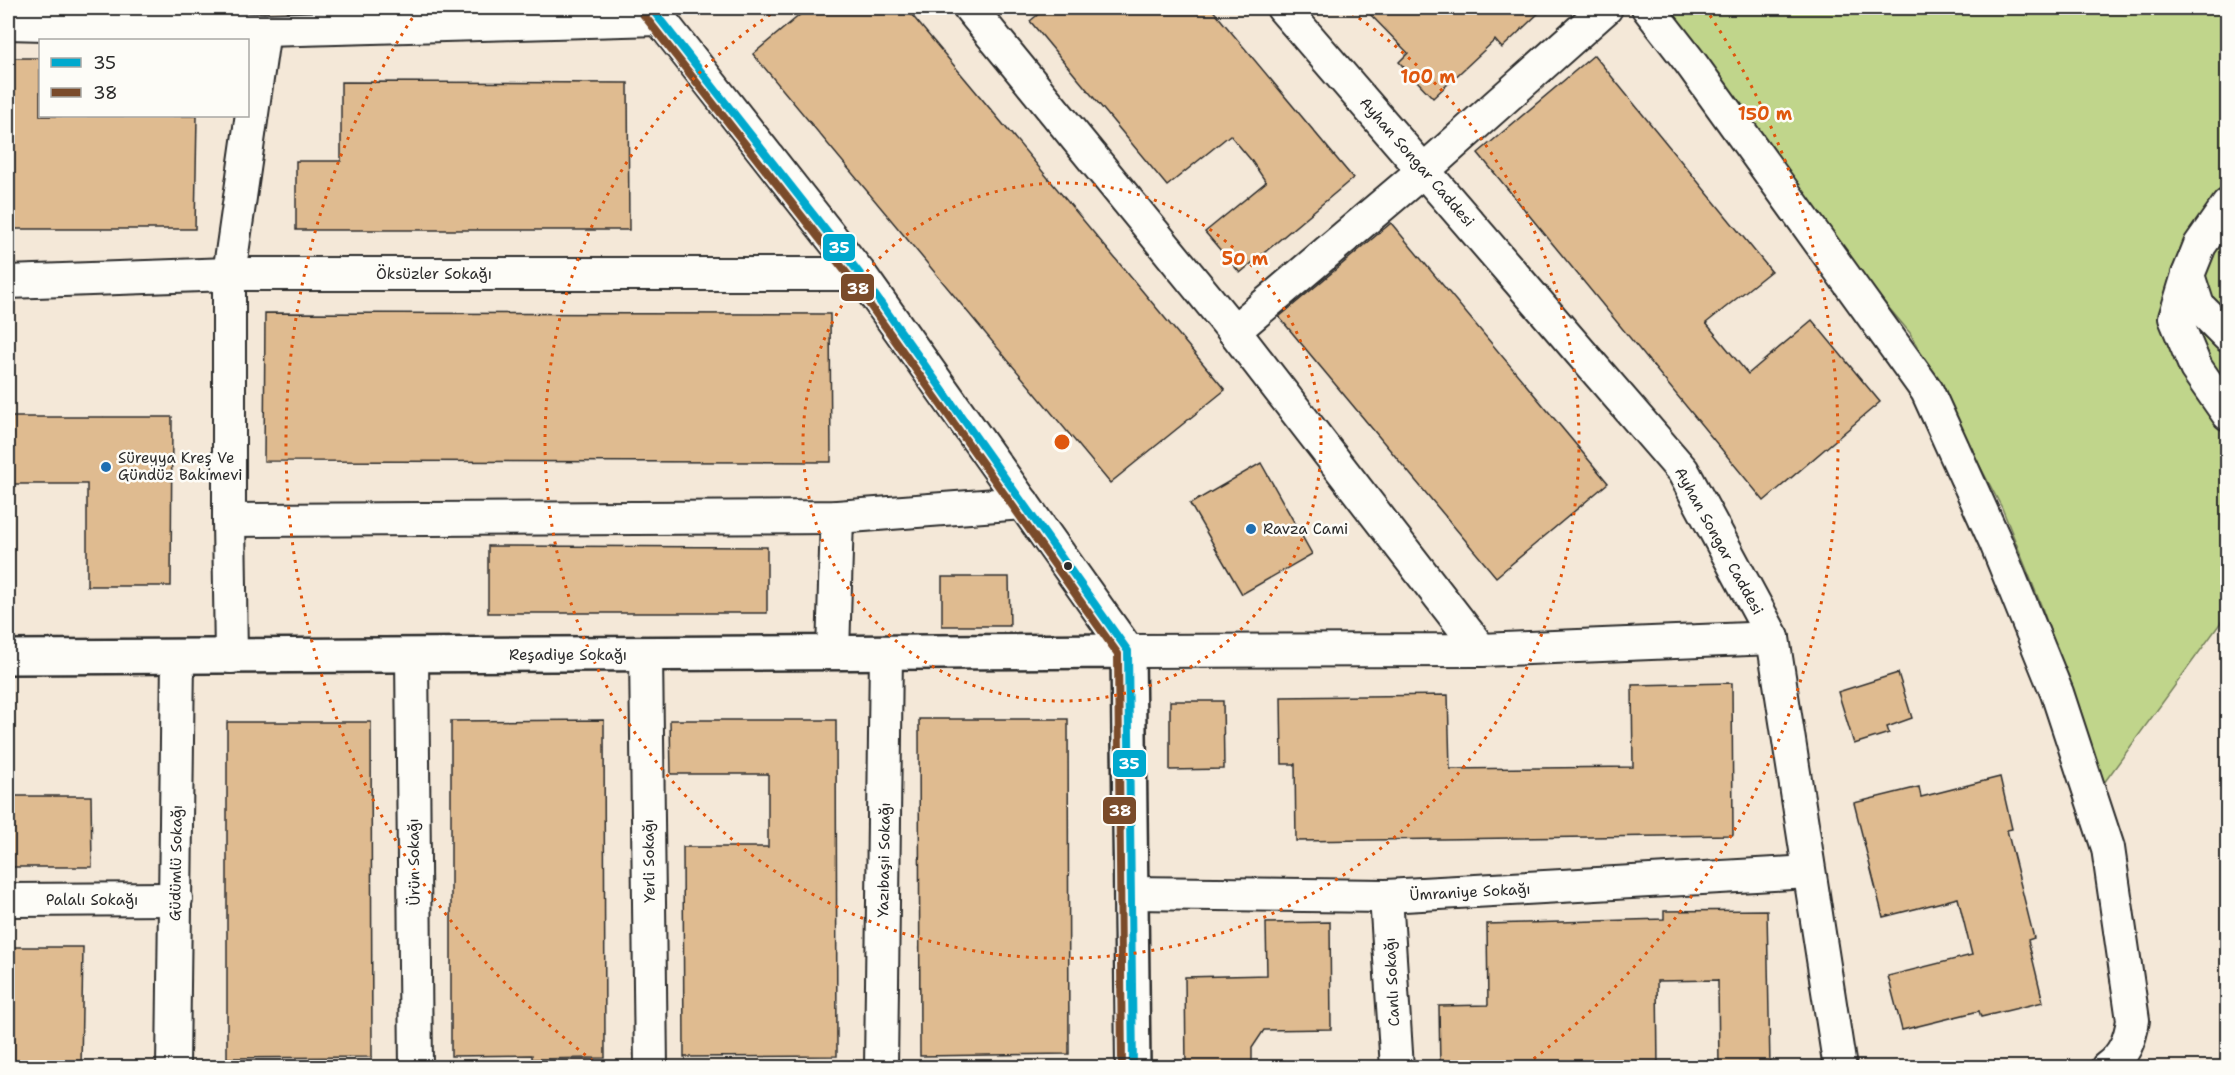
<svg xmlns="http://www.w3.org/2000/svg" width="2235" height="1075" viewBox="0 0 2235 1075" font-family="'Shantell Sans',sans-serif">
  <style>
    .green { fill: #c0d58b; stroke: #76805b; stroke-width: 1.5 }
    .building { fill: #dfbb90; stroke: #2b2b2b; stroke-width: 1.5 }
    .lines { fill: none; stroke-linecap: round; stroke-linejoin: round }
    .minor-casing { stroke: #2b2b2b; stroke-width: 36 }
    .tertiary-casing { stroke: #2b2b2b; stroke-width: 38 }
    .minor { stroke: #fdfcf7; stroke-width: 32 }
    .tertiary { stroke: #fdfcf7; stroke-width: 33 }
    .bus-1-casing { stroke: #fdfcf7; stroke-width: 12 }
    .bus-2-casing { stroke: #fdfcf7; stroke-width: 12 }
    .bus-1 { stroke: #00a9ce; stroke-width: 8 }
    .bus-2 { stroke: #7a4b2a; stroke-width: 8 }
    .ring { fill: none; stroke: #df570e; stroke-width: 3; stroke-dasharray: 3 6 }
    .poi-dot { fill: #1f6fb2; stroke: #fdfcf7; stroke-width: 2 }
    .bus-dot { fill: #2b2b2b; stroke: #fdfcf7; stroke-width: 2 }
    .labels { text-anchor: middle; stroke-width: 5; stroke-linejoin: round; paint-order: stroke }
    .street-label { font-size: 15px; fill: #2b2b2b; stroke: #fdfcf7 }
    .poi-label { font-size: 15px; fill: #2b2b2b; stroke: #fdfcf7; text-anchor: start }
    .centre { fill: #df570e; stroke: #fdfcf7; stroke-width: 3 }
    .ring-label { font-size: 18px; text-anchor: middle; font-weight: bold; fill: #df570e; stroke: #fdfcf7; stroke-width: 5; stroke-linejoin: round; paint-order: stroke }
    .line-badge { stroke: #fdfcf7; stroke-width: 2 }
    .badge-label { font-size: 16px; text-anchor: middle; font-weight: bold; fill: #fff }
  </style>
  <rect width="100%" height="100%" fill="#f4e8d8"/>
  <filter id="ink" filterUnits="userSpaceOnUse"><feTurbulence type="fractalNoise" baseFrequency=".0167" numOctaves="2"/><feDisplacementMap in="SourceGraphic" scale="12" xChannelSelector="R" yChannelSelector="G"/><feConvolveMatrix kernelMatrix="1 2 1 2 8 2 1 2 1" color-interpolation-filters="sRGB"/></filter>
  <g filter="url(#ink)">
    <!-- green -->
    <polygon class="green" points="1665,8 2227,8 2227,614 2101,787 2076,704 2041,605 2002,508 1910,333 1846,257"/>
    <!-- building -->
    <g class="building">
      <polygon points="801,8 906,8 1225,390 1110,483 753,54 801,14"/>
      <polygon points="1046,8 1211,8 1353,178 1240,273 1205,232 1266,182 1251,160 1230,135 1167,186 1030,21"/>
      <polygon points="1364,8 1544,8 1502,48 1495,40 1433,98 1399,62 1408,53"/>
      <polygon points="1594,55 1771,271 1706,323 1748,374 1812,320 1880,402 1764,501 1478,153"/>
      <polygon points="8,58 40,58 40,116 197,116 195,229 8,229"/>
      <polygon points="341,82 628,83 629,230 296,230 296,161 341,161"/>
      <polygon points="1391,223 1608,483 1496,577 1279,317"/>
      <polygon points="265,313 830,314 831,462 264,461"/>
      <polygon points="8,417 172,417 171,586 87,586 87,484 8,484"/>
      <polygon points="1261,463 1312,554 1242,594 1190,504"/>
      <polygon points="488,546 767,547 767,613 488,613"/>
      <polygon points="942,577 1009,577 1010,626 942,626"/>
      <polygon points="1898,673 1912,718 1887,727 1889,733 1854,744 1838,692"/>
      <polygon points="1732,683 1733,835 1296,841 1295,764 1282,764 1281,697 1448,695 1450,769 1633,767 1632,685"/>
      <polygon points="1170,701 1223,701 1224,769 1170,770"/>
      <polygon points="919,719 1068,719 1069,1054 920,1056"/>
      <polygon points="604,720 605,1058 532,1059 532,1055 451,1056 451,721"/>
      <polygon points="670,720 836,720 837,1056 684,1057 683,847 768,847 768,774 671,774"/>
      <polygon points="227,722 371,722 372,1057 227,1058"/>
      <polygon points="2000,777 2012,829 2007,830 2034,938 2028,940 2043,1002 1981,1017 1979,1011 1902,1030 1888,976 1972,955 1958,898 1883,917 1854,803 1919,787 1921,797"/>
      <polygon points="8,796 91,796 92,867 8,867"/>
      <polygon points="1767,910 1770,1067 1719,1068 1718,980 1657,981 1658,1068 1440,1068 1439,1006 1488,1005 1487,924 1664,919 1664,911"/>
      <polygon points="1330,922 1331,1029 1264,1030 1252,1048 1252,1068 1186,1068 1185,977 1267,975 1266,923"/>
      <polygon points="8,947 83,947 81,1068 8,1068"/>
    </g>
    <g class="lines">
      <defs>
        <g id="minor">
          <polyline points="651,8 860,274 1128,651 1481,650 1773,638"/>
          <polyline points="970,8 1234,331 1481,650"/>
          <polyline points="1283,8 1683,471 1773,638 1840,1068"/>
          <path d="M1648,8L1690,62L1927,391L1996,543L2057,693L2108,848L2133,1020C2130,1040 2124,1056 2107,1068"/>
          <polyline points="8,23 264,30 658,19"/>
          <polyline points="2228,205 2200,245 2188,275 2175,318 2196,368 2228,414"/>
          <polyline points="2188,275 2198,306 2228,336"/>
          <polyline points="8,282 229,274 860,274"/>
          <polyline points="1234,331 1424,170 1606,8"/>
          <polyline points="229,520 837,517 1023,503"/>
          <polyline points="833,653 837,517"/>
          <polyline points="646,654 651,1068"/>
          <polyline points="412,656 416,1068"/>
          <polyline points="231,657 229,520 229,274 264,30"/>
          <polyline points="1131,893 1386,896 1809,872"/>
          <polyline points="1386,896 1397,1068"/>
          <polyline points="8,900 176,899"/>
          <polyline points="173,1068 178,658"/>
          <polyline points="881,1068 886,653"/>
        </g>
        <polyline id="tertiary" points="8,657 1128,651 1133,1068"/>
      </defs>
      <!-- minor casing -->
      <use href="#minor" class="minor-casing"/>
      <!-- tertiary casing -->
      <use href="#tertiary" class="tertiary-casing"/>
      <!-- minor -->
      <use href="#minor" class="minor"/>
      <!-- tertiary -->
      <use href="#tertiary" class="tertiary"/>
      <defs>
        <polyline id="bus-1" points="651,8 860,274 1128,651 1133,1068"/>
        <polyline id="bus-2" points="643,14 852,280 1118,654 1122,1068"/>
      </defs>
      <!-- bus-1 casing -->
      <use href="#bus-1" class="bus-1-casing"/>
      <!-- bus-2 casing -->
      <use href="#bus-2" class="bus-2-casing"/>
      <!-- bus-1 -->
      <use href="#bus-1" class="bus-1"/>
      <!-- bus-2 -->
      <use href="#bus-2" class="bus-2"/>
    </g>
  </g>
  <!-- distance rings -->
  <g class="ring">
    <circle cx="1062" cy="442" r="259"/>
    <path d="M1344 8A517 517 0 1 1 780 8"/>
    <path d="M600 1066A776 776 0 0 1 419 8M1705 8A776 776 0 0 1 1524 1066"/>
  </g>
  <!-- markers -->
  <g class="poi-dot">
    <circle cx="106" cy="467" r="6"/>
    <circle cx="1251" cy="529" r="6"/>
  </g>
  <circle class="bus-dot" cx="1068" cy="566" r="5"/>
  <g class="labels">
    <!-- street labels -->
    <g class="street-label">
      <text transform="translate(1417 162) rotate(49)" y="5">Ayhan Songar Caddesi</text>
      <text x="434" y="279">Öksüzler Sokağı</text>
      <text transform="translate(1719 541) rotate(61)" y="5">Ayhan Songar Caddesi</text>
      <text x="568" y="660">Reşadiye Sokağı</text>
      <text transform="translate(884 860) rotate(-89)" y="5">Yazıbaşıi Sokağı</text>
      <text transform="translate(649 861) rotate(-91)" y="5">Yerli Sokağı</text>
      <text transform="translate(414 862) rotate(-91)" y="5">Ürün Sokağı</text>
      <text transform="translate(176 863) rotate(-89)" y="5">Güdümlü Sokağı</text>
      <text transform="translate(1470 892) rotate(-3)" y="5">Ümraniye Sokağı</text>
      <text x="92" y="905">Palalı Sokağı</text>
      <text transform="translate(1392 982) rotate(-93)" y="5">Canlı Sokağı</text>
    </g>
    <!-- poi labels -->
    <g class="poi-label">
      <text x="118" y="463">Süreyya Kreş Ve<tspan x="118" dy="17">Gündüz Bakımevi</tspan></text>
      <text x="1263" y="534">Ravza Cami</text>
    </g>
  </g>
  <circle cx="1062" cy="442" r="9" class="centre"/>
  <g class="ring-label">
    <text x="1428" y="83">100 m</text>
    <text x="1765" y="120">150 m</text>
    <text x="1245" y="265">50 m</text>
  </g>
  <g class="line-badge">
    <rect x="822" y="233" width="34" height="29" rx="6" fill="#00a9ce"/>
    <rect x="840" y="273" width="35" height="29" rx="6" fill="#7a4b2a"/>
    <rect x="1112" y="749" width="35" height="29" rx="6" fill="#00a9ce"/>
    <rect x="1102" y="796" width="35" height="29" rx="6" fill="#7a4b2a"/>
  </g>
  <g class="badge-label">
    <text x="839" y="253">35</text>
    <text x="858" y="294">38</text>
    <text x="1129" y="769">35</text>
    <text x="1120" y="816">38</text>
  </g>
  <!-- margin -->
  <rect width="2235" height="1075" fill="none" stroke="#fdfcf7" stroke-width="30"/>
  <rect x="15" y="15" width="2205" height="1045" fill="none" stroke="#2b2b2b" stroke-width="2" filter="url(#ink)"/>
  <!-- legend -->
  <rect x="39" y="39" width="210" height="78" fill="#fdfcf7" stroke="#a9a8a5" stroke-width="1.5"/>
  <rect x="51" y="58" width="30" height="9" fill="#00a9ce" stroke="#a9a8a5" stroke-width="1.5"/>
  <text x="93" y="69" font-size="18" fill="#2b2b2b">35</text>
  <rect x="51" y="88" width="30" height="9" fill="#7a4b2a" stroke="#a9a8a5" stroke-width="1.5"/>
  <text x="93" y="99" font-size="18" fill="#2b2b2b">38</text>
</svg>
